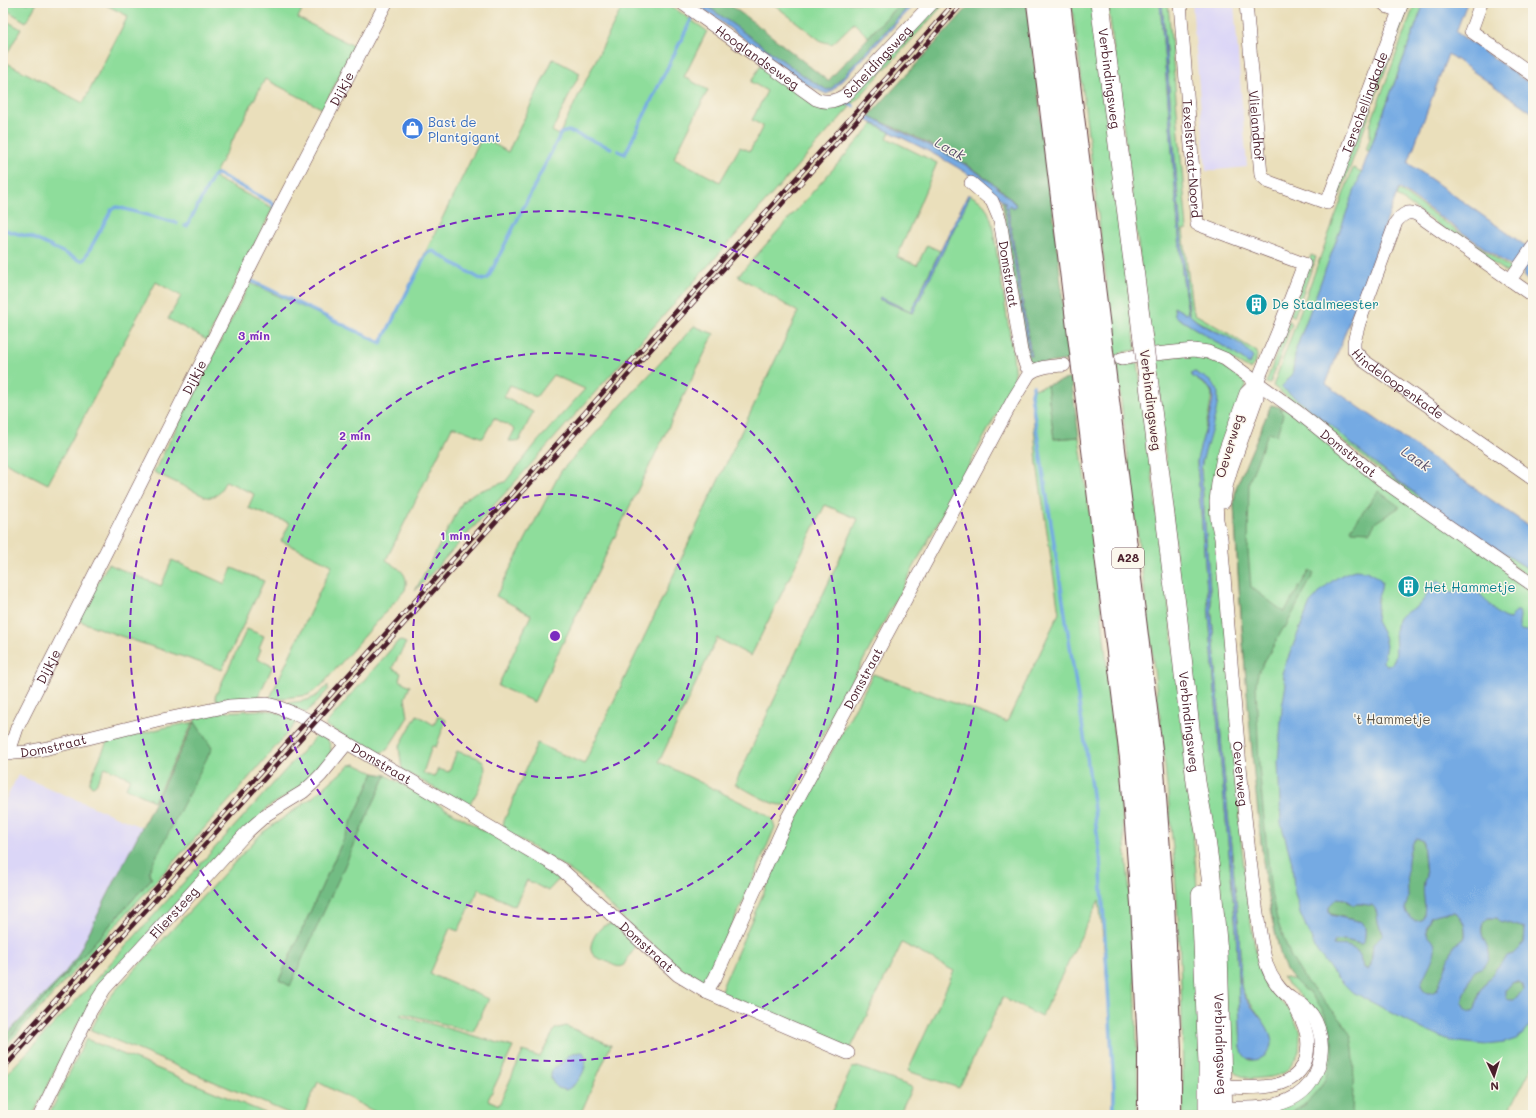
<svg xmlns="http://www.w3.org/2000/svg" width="1536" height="1118" viewBox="0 0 1536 1118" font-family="Mali,sans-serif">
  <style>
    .built { fill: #dbd6f7 }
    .green { fill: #8edd9b; stroke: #6c7e63; fill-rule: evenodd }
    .forest { fill: #72bc83; stroke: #5e6e57 }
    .water { fill: #75aae3; stroke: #606487; fill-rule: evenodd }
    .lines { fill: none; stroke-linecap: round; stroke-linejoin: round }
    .stream { stroke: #75aae3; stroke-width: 3.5 }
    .street-casing { stroke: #623c41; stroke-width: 14 }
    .secondary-casing { stroke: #623c41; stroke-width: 20 }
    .highway-casing { stroke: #623c41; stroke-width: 24 }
    .street { stroke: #fff; stroke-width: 13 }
    .secondary { stroke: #fff; stroke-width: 19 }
    .highway { stroke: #fff; stroke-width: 22 }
    .rail-casing { stroke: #4a1f2b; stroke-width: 4.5 }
    .rail { stroke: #fbf7ec; stroke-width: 3; stroke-dasharray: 9; stroke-linecap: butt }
    .secondary-bridge-casing { stroke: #623c41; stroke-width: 20; stroke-linecap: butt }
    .secondary-bridge { stroke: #fff; stroke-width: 19 }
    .ring { fill: none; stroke: #7b2cbf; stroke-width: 2; stroke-dasharray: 7 5 }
    .labels { text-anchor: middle; stroke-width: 3; stroke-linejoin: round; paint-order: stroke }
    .shield { fill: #fbf7ec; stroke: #7f6065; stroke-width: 1 }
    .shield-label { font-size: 12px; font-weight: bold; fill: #4a1f2b }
    .street-label { font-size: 13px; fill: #4a1f2b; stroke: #fbf7ec }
    .shop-label { font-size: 13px; fill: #366cbe; stroke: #fbf7ec; text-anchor: start }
    .culture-label { font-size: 13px; fill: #0d838f; stroke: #fbf7ec; text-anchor: start }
    .park-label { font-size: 13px; fill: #5e584d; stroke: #fbf7ec }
    .water-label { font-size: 14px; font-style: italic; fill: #59506b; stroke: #fbf7ec }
    .centre { fill: #7b2cbf; stroke: #fbf7ec; stroke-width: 2 }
    .ring-label { font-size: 12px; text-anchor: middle; font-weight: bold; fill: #7b2cbf; stroke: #fbf7ec; stroke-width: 3; stroke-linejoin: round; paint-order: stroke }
  </style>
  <rect width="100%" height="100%" fill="#fbf7ec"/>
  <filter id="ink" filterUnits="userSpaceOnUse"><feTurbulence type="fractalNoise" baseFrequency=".025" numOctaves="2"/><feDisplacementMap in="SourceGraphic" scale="8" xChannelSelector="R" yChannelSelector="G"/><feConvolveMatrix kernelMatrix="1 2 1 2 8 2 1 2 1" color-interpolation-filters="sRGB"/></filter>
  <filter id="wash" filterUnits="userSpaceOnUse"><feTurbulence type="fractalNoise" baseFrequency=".012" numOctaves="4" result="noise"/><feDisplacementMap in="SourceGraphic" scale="16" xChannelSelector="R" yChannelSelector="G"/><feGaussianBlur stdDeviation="0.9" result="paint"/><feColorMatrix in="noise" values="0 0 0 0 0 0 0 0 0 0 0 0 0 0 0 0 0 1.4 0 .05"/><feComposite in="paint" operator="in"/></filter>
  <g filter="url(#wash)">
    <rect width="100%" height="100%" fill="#eadfbb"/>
    <!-- built -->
    <g class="built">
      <polygon points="1192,3 1234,3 1247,167 1206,171"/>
      <polygon points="18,775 143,828 74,964 3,1040 3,805"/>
    </g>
    <!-- green -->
    <g class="green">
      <polygon points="3,3 37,3 26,22 3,8"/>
      <polygon points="102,3 305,3 298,18 354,46 323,109 265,79 213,177 273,208 207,340 168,319 181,296 156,282 48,484 3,461 3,19 21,29 3,61 83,103 128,16"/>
      <path d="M624,3H667L707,31L684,77L708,90L674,158L720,182L740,147L750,151L763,126L752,120L767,91L751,82L761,65L825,107L937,3H945L853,104L848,101L845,104L850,107L507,491L415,591L463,501L474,493L505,482L538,441L585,389L553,375L536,397L510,385L504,397L533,412L519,441H509L515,429L494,418L483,438L455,427H452L386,560C398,568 410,573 405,590L320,687L308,695L269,700L332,565L281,541L290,523L248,508L254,494L226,481C220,490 218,499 206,497L154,472L250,283L381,343L482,137L508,152L553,59L580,73L552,131L559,135Z"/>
      <polygon points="772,3 900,3 868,37 854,23 832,44 821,41"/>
      <path d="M1071,3H1093L1136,350L1120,353L1122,365L1138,363C1157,520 1180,677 1193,834C1201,928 1203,1021 1205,1115H1183C1183,1030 1181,945 1174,860C1170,813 1165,766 1160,718L1076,35Z"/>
      <path d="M1108,3H1160L1182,273L1188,312L1186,314L1174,307L1175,316L1231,351L1249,364L1251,354C1242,346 1232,340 1222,334C1211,328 1197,323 1189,314L1181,233L1162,3H1168L1187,229L1183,230L1192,308L1195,314L1226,332L1257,352C1258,357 1254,365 1250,369H1249L1233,360L1154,349L1152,332H1149Z"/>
      <polygon points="1415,3 1424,3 1369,151 1366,150 1370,137 1370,125"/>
      <polygon points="1405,5 1409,7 1374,101 1370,101"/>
      <polygon points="1368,105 1372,108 1339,197 1334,196"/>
      <path d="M873,124L890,132L887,138L937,163L897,257L917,265L927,245L940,251L911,310L910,311L879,299L912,313L970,195C985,203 987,207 992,223L1013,355L1015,380L785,805C771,806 748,790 735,784L858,519L825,505L751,656L717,638L659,762L765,814L772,819L775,827L755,875L707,981H700L674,963L636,931L586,882L565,867L502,829L504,821L537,743L584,764L798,312L738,276Z"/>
      <polygon points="1353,168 1362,172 1296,349 1292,376 1285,382 1357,449 1399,482 1430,505 1533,572 1533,580 1421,503 1273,386"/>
      <polygon points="1399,190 1511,269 1507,273 1397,196"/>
      <polygon points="1311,255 1316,257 1294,317 1290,316"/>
      <polygon points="1289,320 1292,324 1270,384 1266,383"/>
      <polygon points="694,326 714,334 534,702 498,686 531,615 496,596 561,471"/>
      <path d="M1189,354L1215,359L1246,383V386L1219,462L1241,841L1249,912L1259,970L1269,988L1292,1013L1299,1030L1300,1038L1299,1051L1296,1058L1288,1070L1282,1074L1271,1077L1251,1079L1239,1075L1230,1067L1155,358ZM1195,372L1203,377L1217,402L1202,462L1201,471L1222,750L1239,931L1241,986C1245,1004 1286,1037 1266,1054C1261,1059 1255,1060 1249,1060L1241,1048L1236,930L1220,754L1197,462L1209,413L1212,394L1210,389L1192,376V373Z"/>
      <path d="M1047,385L1054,439L1079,437L1097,567L1129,884L1135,973L1138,1094L1137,1115H1113C1113,1043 1107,971 1099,900L1041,1017L1003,997L959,1088L908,1071L954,971L902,943L850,1050L720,992L796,819L873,674L1007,722L1059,613L1037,464L1031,390Z"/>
      <path d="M1271,405L1299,413L1533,588V1065L1507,1115H1247L1254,1113L1276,1110L1324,1060L1304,999L1288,984L1282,977L1294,980C1283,965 1279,950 1275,932C1265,892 1262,851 1258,809C1248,708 1239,606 1234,504L1236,488Z"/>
      <path d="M172,560L225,584L232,568L264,581L222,670C174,653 125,639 77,620L108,564L161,586Z"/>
      <polygon points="247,629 264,636 259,648 261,649 257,659 273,666 257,699 218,703 215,697"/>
      <polygon points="399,640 406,643 392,668 401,673 399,680 410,686 405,698 408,717 387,750 377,754 325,725"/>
      <path d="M328,685V690L306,713L288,705V703C309,700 313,701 328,685Z"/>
      <polygon points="262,710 273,711 296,720 295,724 228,802 3,1049 3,1045 152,878 150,876 149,871 195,722 193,723 154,801 126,788 130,778 105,767 96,784 93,786 90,785 90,780 107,742 167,727 195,722 194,717 221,712"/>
      <path d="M417,715L434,725L438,716L446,720L436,747L432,746L423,773L434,777L438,769L449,772L457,751C463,754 472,755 478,758C495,767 476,794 470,804L467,806L402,770L399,747Z"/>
      <path d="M319,733C326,737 332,743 331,753C329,761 305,784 297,789C288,796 278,801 268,807L77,1025L33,1115H3V1078L87,989Z"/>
      <path d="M355,764L374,773L279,980L290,985L386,775L391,778L538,861L560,876V878L548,891L527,880L515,906L479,889L458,931L450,928L430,974L489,999L473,1032L402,1013L400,1015L513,1047L488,1100L499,1105L523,1051L540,1057L555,1029L566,1026L611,1045L580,1115H381L318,1082L303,1115H293L91,1030L104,1005L115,991L262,833L313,797L350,765ZM568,1056L566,1090L553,1068L564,1062Z"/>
      <path d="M613,924L636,946L623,966C618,968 613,965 608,962C604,960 594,958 592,953C588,946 595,933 601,928C604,925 609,924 613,924Z"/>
      <polygon points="86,1039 270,1115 49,1115"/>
      <polygon points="858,1067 912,1087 899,1115 830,1115 852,1068"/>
    </g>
    <!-- forest -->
    <g class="forest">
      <polygon points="703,3 727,3 760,27 828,81 900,3 912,3 832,88 827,90 807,78"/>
      <path d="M972,3H1027L1056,235L1069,360L1040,364L1028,361L1012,272L1002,200L1005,202L1006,206L1029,355L1031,356L1008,209L1009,205L1016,204C977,163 920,139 869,116Z"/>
      <polygon points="1071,378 1079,437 1054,439 1047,385"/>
      <path d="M1271,405L1280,407L1283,415L1277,435L1268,433L1249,482L1248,551L1251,587L1284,612L1310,570L1314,573L1285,628L1284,627L1258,673L1256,683L1259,765L1271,893L1278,923L1291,957L1306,981L1342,1021L1351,1036L1353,1048L1354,1061L1352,1115H1285C1311,1106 1330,1081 1332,1054C1334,1032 1326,1009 1310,994C1302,987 1293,981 1287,971C1282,963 1280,953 1278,944C1264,888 1260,832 1254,775C1246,685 1239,594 1234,504L1236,488Z"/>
      <polygon points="1378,491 1400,507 1376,522 1370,532 1352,531 1351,529"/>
      <polygon points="195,722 212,748 149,871 150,876 152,878 3,1045 3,1038 60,979 76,958"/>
      <polygon points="374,773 386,775 290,986 279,980"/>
      <path d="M1417,838L1423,841L1426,876C1419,891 1430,906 1422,920C1414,923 1408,919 1406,911C1404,906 1407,898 1407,892C1408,878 1404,848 1417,838Z"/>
      <path d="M1337,898L1345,899L1349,903L1372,905C1379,911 1376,918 1379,925C1380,929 1383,930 1383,934L1373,945L1371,965L1368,970C1359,966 1363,955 1355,950C1348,945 1341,947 1333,945L1335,941L1345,940L1361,944C1366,938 1367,929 1362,922L1331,914L1329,913V906Z"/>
      <path d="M1454,912C1463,917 1466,927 1465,937L1461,942L1437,990C1430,995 1423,994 1421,985L1433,941C1424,933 1426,927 1431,916L1443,913Z"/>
      <path d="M1488,918H1498L1525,928L1524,943L1513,954L1507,956L1495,970L1480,992L1475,1009L1473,1011C1467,1011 1464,1008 1462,1002L1470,976L1473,972L1482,967L1489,953C1484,941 1476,928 1488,918Z"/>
      <path d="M1514,982L1521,983L1523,990L1515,1000L1512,1001C1500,996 1506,987 1514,982Z"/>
    </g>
    <!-- water -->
    <g class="water">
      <polygon points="695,3 703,3 807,78 827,90 832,88 912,3 916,3 833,90 827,94 822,92 806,84"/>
      <path d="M1160,3H1162L1181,233L1189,314C1205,333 1241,335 1253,358L1249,364L1231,351L1175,316L1174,307L1186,314L1188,312L1182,273Z"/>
      <polygon points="1424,3 1467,3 1456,32 1533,86 1533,113 1448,54 1408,163 1533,251 1533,283 1524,277 1523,270 1513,268 1399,188 1326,384 1533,529 1533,572 1430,505 1357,449 1332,426 1281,387 1292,376 1296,349"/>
      <path d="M869,116C920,142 976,162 1016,205L1014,208L1009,205L1008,209L1031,356L1029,355L1005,202C966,167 916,145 870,122L866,119Z"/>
      <polygon points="968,194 970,196 913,313 879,299 880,297 910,311 912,309"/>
      <path d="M1195,372C1202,376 1213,381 1217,389C1222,401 1206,448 1202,462L1201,471L1222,750L1239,931L1241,986C1245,1007 1271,1021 1272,1043C1273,1056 1246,1071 1241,1048L1236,930L1220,754L1197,462C1198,447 1217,402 1212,391C1208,385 1197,380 1192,376V373Z"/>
      <path d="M1355,570L1366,571L1378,577L1382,582L1381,589L1378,597L1376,621L1384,636L1386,646L1383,662L1386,665L1392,664C1401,650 1390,632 1399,618C1404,611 1414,610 1420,604C1426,598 1429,590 1433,583L1439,580L1443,584L1446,591C1458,596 1456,589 1466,586C1472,588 1478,592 1483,597C1491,604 1497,618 1510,619L1516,611H1519C1522,617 1517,623 1520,630L1528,631L1533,629V1021L1523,1034L1516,1039L1504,1043L1486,1045L1449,1041L1422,1029L1351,991L1333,973L1323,959L1317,952L1300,913L1294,890L1292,863L1281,823L1278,763L1282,707L1286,684L1282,673L1310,603C1315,599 1318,594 1323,589C1332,580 1343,573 1355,570ZM1417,838L1423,841L1426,876C1419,891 1429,906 1422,920L1416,921L1411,919L1405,909C1406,904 1408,901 1408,897C1408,882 1404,848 1417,838ZM1337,898L1345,899L1354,905C1361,902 1365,906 1372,905C1379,911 1376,918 1379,925C1380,929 1383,930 1383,934L1373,944L1371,965L1368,970L1363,967C1360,957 1358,948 1346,946C1342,945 1338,946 1333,945L1335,941L1345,940L1361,944L1364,942C1365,936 1367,927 1362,922L1331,915L1329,913V906ZM1454,912C1463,917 1466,927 1465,937L1463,940L1454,945L1437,990C1430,995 1423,994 1421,985C1424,974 1434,960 1435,950C1436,933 1418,941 1431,916L1443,913ZM1488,918H1497L1500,921L1525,928L1524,943L1513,954L1507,956L1495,970L1480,992L1475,1009L1473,1011C1467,1011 1464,1008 1462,1002L1473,972C1478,969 1485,967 1488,961C1496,948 1470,933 1488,918ZM1517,981L1522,985L1523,990L1515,1000H1510L1506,997V990L1512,983Z"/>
      <path d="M583,1052C591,1065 579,1084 566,1090L558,1088C551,1082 549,1076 553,1068L564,1062L568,1056L572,1053Z"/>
    </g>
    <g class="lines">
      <!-- stream -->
      <g class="stream">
        <polyline points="847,102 853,106"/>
        <polyline points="618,151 625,154 692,18"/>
        <polyline points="185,226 187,226 214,175 218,174 274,204 274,207"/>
        <polyline points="3,229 11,232 31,237 79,260 84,260 112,209 117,207 177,223"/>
        <polyline points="250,280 381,343 427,253 433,251 482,280 488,278 561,133 569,131 611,148"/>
        <polyline points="1033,386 1031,394 1086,749 1100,856 1114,1087 1114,1115"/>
      </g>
    </g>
  </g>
  <g filter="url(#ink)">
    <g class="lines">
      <defs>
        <g id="street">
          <path id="s1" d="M682,3L816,99C828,104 838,101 848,93L932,3"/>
          <path id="s2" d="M1180,3L1197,224L1304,264L1277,334L1257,382L1246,393L1223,457L1218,483L1216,502L1217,520L1221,538C1228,628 1235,718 1244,808C1249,854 1254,899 1262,945C1265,959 1267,971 1276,983C1280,989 1286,995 1292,999C1296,1002 1301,1003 1304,1006C1318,1017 1323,1038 1321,1055C1315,1096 1283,1108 1246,1108C1236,1108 1226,1110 1217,1105"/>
          <path id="s3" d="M1246,3L1261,175L1269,182L1327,203L1402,3"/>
          <polyline points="1383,3 1388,7 1399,11"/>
          <polyline points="1481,3 1471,31 1533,75"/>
          <path id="s4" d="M971,183L992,201L1000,220L1021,351L1026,366L1032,371"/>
          <polyline points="1510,280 1533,247"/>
          <path id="s5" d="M1533,296L1418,215C1408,210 1403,214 1396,222L1359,323L1354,342V350L1364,361L1533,479"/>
          <path id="s6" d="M1155,354L1194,350L1208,352L1225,359L1299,413L1382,480L1533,585"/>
          <polyline points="1121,359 1137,356"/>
          <polyline points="1224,502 1226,487 1231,469 1257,397 1257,382"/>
          <path id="s7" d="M3,754L27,752L48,748L157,721L229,706L267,704L275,706L293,713L308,720L561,869L678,975L706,992L848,1053"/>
          <path id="s8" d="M10,754L11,746L17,728L280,207L386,3"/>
          <path id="s9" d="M706,992L715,978L788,817L1013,400L1029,374C1038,366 1053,366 1064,365"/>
          <path d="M1216,1093L1222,1087C1251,1087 1294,1094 1306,1059C1308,1050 1309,1041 1306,1032C1303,1020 1296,1010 1291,999"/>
          <path id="s10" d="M40,1115L91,1010L105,988L248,831L267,814L303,792L312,784L321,775L347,743"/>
        </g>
        <g id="secondary">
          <path id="s11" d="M1100,3L1142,332"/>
          <path id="s12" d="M1148,377L1178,621L1196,782L1205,832L1211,877L1218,952L1223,1115"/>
          <polyline points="1201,895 1208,1064 1208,1115"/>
        </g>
        <g id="highway">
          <polyline points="1038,3 1131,758 1142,904 1149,1048 1149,1115"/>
          <polyline points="1059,3 1152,758 1163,903 1170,1050 1170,1115"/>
        </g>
      </defs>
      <!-- street casing -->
      <use href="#street" class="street-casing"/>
      <!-- secondary casing -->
      <use href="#secondary" class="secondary-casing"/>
      <!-- highway casing -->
      <use href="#highway" class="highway-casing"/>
      <!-- street -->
      <use href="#street" class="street"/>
      <!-- secondary -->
      <use href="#secondary" class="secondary"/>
      <!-- highway -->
      <use href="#highway" class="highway"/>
      <defs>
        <g id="rail">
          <polyline points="3,1058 954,3"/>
          <polyline points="3,1069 963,3"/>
        </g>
      </defs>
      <!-- rail casing -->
      <use href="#rail" class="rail-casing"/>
      <!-- rail -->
      <use href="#rail" class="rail"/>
      <defs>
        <polyline id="secondary-bridge" points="1142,332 1148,377"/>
      </defs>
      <!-- secondary-bridge casing -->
      <use href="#secondary-bridge" class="secondary-bridge-casing"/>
      <!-- secondary-bridge -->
      <use href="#secondary-bridge" class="secondary-bridge"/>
    </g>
  </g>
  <!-- distance rings -->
  <g class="ring">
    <circle cx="555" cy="636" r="142"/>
    <circle cx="555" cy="636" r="283"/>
    <circle cx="555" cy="636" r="425"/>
  </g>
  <!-- icons -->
  <defs>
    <symbol id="shop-disc" viewBox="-11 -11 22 22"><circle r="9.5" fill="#3f7fe0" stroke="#fbf7ec"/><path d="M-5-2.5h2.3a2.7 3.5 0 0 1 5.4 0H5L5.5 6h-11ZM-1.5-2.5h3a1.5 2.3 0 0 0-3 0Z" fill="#fff"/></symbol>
    <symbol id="building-disc" viewBox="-11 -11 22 22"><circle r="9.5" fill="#0f9aa8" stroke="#fbf7ec"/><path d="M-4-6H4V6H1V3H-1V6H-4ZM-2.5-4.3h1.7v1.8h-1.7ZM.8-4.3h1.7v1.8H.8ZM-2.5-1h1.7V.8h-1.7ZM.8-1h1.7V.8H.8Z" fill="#fff"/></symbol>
  </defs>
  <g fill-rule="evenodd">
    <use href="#shop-disc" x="400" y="116" width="25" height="25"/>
    <use href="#building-disc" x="1244" y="292" width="25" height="25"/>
    <use href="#building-disc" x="1396" y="574" width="25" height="25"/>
  </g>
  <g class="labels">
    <!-- shield labels -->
    <rect class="shield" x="1112" y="548" width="32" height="20" rx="3"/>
    <g class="shield-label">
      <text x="1128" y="562">A28</text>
    </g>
    <!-- street labels -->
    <g class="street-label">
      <text dy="5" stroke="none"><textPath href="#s1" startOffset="93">Hooglandseweg</textPath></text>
      <text dy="5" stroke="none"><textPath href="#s1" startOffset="242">Scheidingsweg</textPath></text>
      <text dy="5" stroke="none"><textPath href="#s11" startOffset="76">Verbindingsweg</textPath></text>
      <text dy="5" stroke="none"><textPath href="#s8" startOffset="744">Dijkje</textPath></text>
      <text dy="5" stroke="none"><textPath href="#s3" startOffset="352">Terschellingkade</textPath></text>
      <text dy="5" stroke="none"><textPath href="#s3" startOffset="123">Vlielandhof</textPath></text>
      <text dy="5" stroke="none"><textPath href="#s2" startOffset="156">Texelstraat-Noord</textPath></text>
      <text dy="5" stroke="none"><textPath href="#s4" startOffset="103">Domstraat</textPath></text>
      <text dy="5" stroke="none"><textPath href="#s8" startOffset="420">Dijkje</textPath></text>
      <text dy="5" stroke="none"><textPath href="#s5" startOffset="357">Hindeloopenkade</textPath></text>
      <text transform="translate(1151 400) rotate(83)" y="5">Verbindingsweg</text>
      <text transform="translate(1229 446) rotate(-73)" y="5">Oeverweg</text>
      <text dy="5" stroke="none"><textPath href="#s6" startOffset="227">Domstraat</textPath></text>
      <text dy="5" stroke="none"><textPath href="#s8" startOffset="96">Dijkje</textPath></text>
      <text dy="5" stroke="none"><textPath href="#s9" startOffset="351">Domstraat</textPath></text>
      <text dy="5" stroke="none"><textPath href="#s12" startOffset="347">Verbindingsweg</textPath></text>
      <text dy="5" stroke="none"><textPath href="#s7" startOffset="51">Domstraat</textPath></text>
      <text dy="5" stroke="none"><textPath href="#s7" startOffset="399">Domstraat</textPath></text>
      <text dy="5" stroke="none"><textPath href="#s2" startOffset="865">Oeverweg</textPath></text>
      <text dy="5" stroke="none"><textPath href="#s10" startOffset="245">Fliersteeg</textPath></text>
      <text dy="5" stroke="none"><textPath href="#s7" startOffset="723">Domstraat</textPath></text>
      <text dy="5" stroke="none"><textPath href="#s12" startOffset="671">Verbindingsweg</textPath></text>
    </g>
    <!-- shop labels -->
    <g class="shop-label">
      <text x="428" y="127">Bast de<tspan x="428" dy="15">Plantgigant</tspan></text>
    </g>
    <!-- culture labels -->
    <g class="culture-label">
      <text x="1272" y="309">De Staalmeester</text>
      <text x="1424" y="592">Het Hammetje</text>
    </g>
    <!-- park labels -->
    <g class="park-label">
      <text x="1392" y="724">'t Hammetje</text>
    </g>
    <!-- water labels -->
    <g class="water-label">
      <text transform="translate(950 149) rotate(29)" y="5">Laak</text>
      <text transform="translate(1416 459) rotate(35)" y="5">Laak</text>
    </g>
  </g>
  <circle cx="555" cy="636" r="6" class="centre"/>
  <g class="ring-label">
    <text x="254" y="340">3 min</text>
    <text x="355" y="440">2 min</text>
    <text x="455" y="540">1 min</text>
  </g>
  <!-- margin -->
  <rect width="1536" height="1118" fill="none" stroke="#fbf7ec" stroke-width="16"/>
  <!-- north arrow -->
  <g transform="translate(1494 1076) rotate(176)" stroke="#fbf7ec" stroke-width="3" paint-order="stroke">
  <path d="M0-3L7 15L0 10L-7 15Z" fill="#4a1f2b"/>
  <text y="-6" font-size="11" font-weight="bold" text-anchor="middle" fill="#4a1f2b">N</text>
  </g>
</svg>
